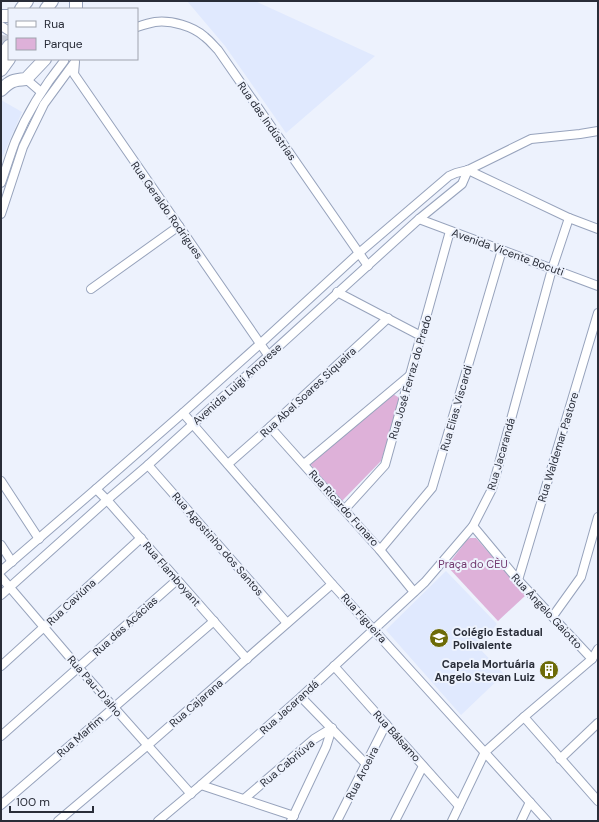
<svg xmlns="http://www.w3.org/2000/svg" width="599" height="822" viewBox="0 0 599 822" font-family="'DM Sans',sans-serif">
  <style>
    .built { fill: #e0e9fe }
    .green { fill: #deb1d9 }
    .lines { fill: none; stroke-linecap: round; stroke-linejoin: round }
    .minor-tunnel { stroke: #c6cbd6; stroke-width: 8; stroke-dasharray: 8 4; stroke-linecap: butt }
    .minor-casing { stroke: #97a3bc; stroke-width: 10 }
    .highway-casing { stroke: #97a3bc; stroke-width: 14 }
    .minor { stroke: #fff; stroke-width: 8 }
    .highway { stroke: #fff; stroke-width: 12 }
    .labels { text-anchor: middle; stroke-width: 4; stroke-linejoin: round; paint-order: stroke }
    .street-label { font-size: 11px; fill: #292d38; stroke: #edf2fd }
    .park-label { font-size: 11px; fill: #71376d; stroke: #edf2fd }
    .poi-label { font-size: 11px; font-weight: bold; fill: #292d38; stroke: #edf2fd; text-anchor: start }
  </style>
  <rect width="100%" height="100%" fill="#edf2fd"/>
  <!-- built -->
  <g class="built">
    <polygon points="187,1 255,1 375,56 286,133 225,46"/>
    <polygon points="1,100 22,112 1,160"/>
    <polygon points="446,571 497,624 478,647 504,674 461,715 386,630"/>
  </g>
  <!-- green -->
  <g class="green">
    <polygon points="390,392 401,399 381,461 342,501 310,464"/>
    <polygon points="470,538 476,538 526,595 498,621 447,566 467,540"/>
  </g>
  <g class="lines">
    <!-- minor-tunnel -->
    <polyline class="minor-tunnel" points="1,39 9,40"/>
    <defs>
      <g id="minor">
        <polyline points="1,26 9,31"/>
        <path d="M137,27C143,25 149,23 155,22C171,20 193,26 205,37C210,41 214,46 218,50L368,266"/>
        <polyline points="75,62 74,74 268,355"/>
        <polyline points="26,79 41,92"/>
        <polyline points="468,170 569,218 598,229"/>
        <path d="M1,183C6,169 10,155 15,142C27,113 44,86 64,61"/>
        <polyline points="1,214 23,147 44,104 74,63"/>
        <polyline points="419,219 598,286"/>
        <polyline points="91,289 179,226"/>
        <polyline points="337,292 421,336"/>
        <polyline points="183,413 332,584 547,821"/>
        <polyline points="270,427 380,550 414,592"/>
        <polyline points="228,464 270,427 388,318"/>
        <polyline points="304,464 409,376"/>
        <polyline points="148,465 287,623"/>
        <polyline points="1,481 39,539"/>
        <polyline points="96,489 107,500 247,659"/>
        <polyline points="345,509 385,465 450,231"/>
        <polyline points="473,526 518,580 592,659"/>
        <polyline points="1,545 12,562"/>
        <polyline points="380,550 432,488 502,250"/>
        <polyline points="1,571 96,489 183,413 260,344 359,253 449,176 456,173 468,170 531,139 580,134 598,131"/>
        <polyline points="1,577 78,667 191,794"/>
        <polyline points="518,580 598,313"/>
        <polyline points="1,595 107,500 148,465 419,219 462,184 468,170"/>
        <polyline points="553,616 581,577 598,517"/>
        <polyline points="1,666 44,627 141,538"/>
        <polyline points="334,666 459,806"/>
        <polyline points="301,697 366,764"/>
        <polyline points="524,717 598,801"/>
        <polyline points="1,736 177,580"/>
        <polyline points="560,759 598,723"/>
        <polyline points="201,785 294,816"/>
        <polyline points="244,799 314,739 332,728"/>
        <polyline points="1,805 214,621"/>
        <polyline points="58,821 148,745 332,584"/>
        <polyline points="158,821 201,785 301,697 425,582 473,526 492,489 552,269 569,218"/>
        <polyline points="291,821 326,747 332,728"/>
        <polyline points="337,821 386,724"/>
        <polyline points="395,821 423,766"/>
        <polyline points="452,821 485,752 524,717 592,659 598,649"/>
        <polyline points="521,821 530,802"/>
      </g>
      <g id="highway">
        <polyline points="21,9 27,1"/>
        <polyline points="46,9 52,1"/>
        <polyline points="76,9 76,1"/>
        <polyline points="1,16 9,16"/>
        <polyline points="1,57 9,46"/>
        <polyline points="1,70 9,59"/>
        <path d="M1,90C10,81 13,80 26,79L45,59"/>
      </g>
    </defs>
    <!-- minor casing -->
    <use href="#minor" class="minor-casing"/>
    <!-- highway casing -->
    <use href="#highway" class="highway-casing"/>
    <!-- minor -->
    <use href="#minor" class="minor"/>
    <!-- highway -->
    <use href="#highway" class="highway"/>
  </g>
  <!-- icons -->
  <defs>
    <symbol id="school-disc" viewBox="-11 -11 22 22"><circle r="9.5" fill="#6d6b08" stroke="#edf2fd"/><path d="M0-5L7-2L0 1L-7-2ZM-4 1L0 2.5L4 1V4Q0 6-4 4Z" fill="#fff"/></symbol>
    <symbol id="building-disc" viewBox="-11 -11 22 22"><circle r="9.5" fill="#6d6b08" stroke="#edf2fd"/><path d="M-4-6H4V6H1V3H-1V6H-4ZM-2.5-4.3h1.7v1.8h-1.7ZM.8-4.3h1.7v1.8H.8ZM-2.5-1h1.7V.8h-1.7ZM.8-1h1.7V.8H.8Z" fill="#fff"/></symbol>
  </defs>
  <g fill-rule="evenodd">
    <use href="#school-disc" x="428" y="627" width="22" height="22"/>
    <use href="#building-disc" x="538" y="659" width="22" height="22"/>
  </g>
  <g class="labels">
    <!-- street labels -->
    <g class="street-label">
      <text transform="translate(267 121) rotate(55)" y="4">Rua das Indústrias</text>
      <text transform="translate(167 210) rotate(55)" y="4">Rua Geraldo Rodrigues</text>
      <text transform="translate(508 252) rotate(20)" y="4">Avenida Vicente Bocuti</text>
      <text transform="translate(410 377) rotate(-74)" y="4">Rua José Ferraz do Prado</text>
      <text transform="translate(237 384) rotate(-42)" y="4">Avenida Luigi Amorese</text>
      <text transform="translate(308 392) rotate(-43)" y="4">Rua Abel Soares Siqueira</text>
      <text transform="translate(456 408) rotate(-74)" y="4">Rua Elias Viscardi</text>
      <text transform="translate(558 447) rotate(-73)" y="4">Rua Waldemar Pastore</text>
      <text transform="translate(501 454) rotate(-74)" y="4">Rua Jacarandá</text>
      <text transform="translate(344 508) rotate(48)" y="4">Rua Ricardo Funaro</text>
      <text transform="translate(218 544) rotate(49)" y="4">Rua Agostinho dos Santos</text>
      <text transform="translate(172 574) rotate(49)" y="4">Rua Flamboyant</text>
      <text transform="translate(71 602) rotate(-43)" y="4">Rua Caviúna</text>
      <text transform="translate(547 611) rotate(47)" y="4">Rua Ângelo Gaiotto</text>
      <text transform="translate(364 618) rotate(48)" y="4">Rua Figueira</text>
      <text transform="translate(125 626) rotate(-42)" y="4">Rua das Acácias</text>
      <text transform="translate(95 686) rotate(49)" y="4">Rua Pau-D'alho</text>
      <text transform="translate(196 703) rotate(-41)" y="4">Rua Cajarana</text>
      <text transform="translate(289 707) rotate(-42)" y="4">Rua Jacarandá</text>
      <text transform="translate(80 736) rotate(-41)" y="4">Rua Marfim</text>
      <text transform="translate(397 736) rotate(48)" y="4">Rua Bálsamo</text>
      <text transform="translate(287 763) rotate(-40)" y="4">Rua Cabriúva</text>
      <text transform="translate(362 773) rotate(-63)" y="4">Rua Aroeira</text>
    </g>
    <!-- park labels -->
    <g class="park-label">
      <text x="473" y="568">Praça do CÈU</text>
    </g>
    <!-- poi labels -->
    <g class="poi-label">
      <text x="453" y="636">Colégio Estadual<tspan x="453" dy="13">Polivalente</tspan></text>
      <text x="535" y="668" text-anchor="end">Capela Mortuária<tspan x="535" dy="13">Angelo Stevan Luiz</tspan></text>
    </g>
  </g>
  <!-- border -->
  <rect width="599" height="822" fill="none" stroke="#292d38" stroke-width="4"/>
  <!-- legend -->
  <rect x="8" y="8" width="130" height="52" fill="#edf2fd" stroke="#9fa3ae"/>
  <rect x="16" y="21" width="20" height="6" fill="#ffffff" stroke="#9fa3ae"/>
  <text x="44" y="28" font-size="12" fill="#292d38">Rua</text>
  <rect x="16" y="38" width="20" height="12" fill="#deb1d9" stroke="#9fa3ae"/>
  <text x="44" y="48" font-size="12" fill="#292d38">Parque</text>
  <!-- scale -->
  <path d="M10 806v6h83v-6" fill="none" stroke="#292d38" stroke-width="2"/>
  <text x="16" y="806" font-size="12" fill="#292d38" stroke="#edf2fd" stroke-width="3" paint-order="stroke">100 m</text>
</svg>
